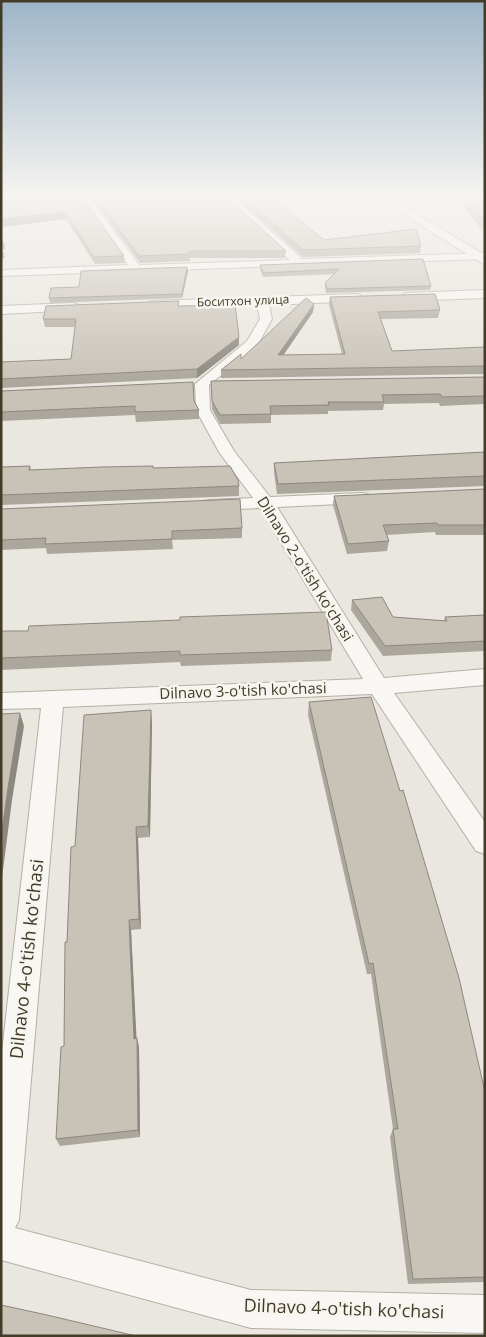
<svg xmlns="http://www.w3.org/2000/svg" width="486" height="1337" viewBox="0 0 486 1337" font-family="'Open Sans',sans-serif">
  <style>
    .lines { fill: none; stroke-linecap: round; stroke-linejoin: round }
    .minor-casing { stroke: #b5b0a5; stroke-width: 2 }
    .tertiary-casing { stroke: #b5b0a5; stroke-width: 2 }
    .minor { fill: #f8f7f3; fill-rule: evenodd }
    .tertiary { fill: #f8f7f3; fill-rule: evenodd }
    .wall { fill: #aca79d }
    .shaded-wall { fill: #8c8880 }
    .building { fill: #c8c2b7; stroke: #8c8880 }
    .labels { text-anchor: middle; stroke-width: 5; stroke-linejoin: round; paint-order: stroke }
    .far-street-label { font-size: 12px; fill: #433b27; stroke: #f7f5f0 }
    .street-label { font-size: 15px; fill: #433b27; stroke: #f7f5f0 }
    .near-street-label { font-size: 18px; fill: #433b27; stroke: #f7f5f0 }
  </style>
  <rect width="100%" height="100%" fill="#eae7e0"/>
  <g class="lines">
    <defs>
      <g id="minor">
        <polygon points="81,197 89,197 139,265 290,260 223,197 232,197 302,259 485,253 485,259 1,276 1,270 128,265"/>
        <polygon points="485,290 485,298 406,301 400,297 406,293"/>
        <polygon points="358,294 364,298 362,301 269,305 272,319 257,346 209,385 210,410 234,451 270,497 362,493 368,494 370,498 368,502 362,503 277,507 384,678 485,669 485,685 394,693 485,822 485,854 476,851 372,694 63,707 19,1220 15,1228 251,1290 485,1295 485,1333 251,1328 1,1260 1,1061 41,708 1,709 1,693 363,679 260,508 210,510 204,509 201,505 204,501 210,500 253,498 219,452 196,410 195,384 247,341 260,319 257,305 151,309 145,305 151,301"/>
        <polygon points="73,303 77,304 79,307 77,310 1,314 1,306"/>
      </g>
      <polygon id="tertiary" points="375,197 388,197 485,255 485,265"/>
    </defs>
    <!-- minor casing -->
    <use href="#minor" class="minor-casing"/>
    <!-- tertiary casing -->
    <use href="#tertiary" class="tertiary-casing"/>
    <!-- minor -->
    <use href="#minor" class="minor"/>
    <!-- tertiary -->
    <use href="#tertiary" class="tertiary"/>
  </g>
  <!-- wall -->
  <g class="wall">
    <polygon points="82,197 124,256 125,263 95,264 66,219 1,227"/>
    <polygon points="91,197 227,197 286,251 285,258 190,258 190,261 140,263"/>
    <polygon points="234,197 271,197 324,240 421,246 420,253 303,257"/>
    <polygon points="463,197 485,197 485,231 483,231 462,204"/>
    <polygon points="423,259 431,286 430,290 326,293 325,287 325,283 335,274 263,277 260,269 260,265"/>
    <polygon points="187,267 188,271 182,298 50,303 49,298 79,287"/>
    <polygon points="330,297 440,310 438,318 381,319 392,351 485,347 485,374 221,378 221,370 241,359 314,304 313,312 283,355 342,354 329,305"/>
    <polygon points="179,306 239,337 239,345 197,378 1,388 1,362 71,359 75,327 45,327 43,319"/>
    <polygon points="485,377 485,404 440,406 439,403 384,404 383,410 328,411 328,414 271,415 271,423 220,424 212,409 211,381"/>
    <polygon points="1,391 194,401 199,410 199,419 136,422 135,415 1,421"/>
    <polygon points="485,452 485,486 277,494 274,472 274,463"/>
    <polygon points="30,466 31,470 154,468 239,486 239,496 1,505 1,467"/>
    <polygon points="485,489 485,535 436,535 435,532 386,535 389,541 387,551 347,554 333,505 334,496"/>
    <polygon points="1,509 242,528 242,538 172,540 173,549 47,554 46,548 1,550"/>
    <polygon points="352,600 393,617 444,621 445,617 485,615 485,651 383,656 351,610"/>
    <polygon points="1,631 332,650 331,661 181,666 180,662 1,670"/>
    <polygon points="309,702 485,1092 485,1282 408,1284 390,1137 393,1129 371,974 367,974 308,715"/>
    <polygon points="152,722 150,837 138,838 141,929 131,930 136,1038 139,1047 140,1137 60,1146 56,1139 64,1046 67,942 75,846"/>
  </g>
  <!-- shaded-wall -->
  <g class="shaded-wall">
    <polygon points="65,212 66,219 1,227 1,219"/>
    <polygon points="1,242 4,242 5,249 2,250"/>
    <polygon points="1,251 3,251 5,258 1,258"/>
    <polygon points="187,267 188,271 182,298 182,294"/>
    <polygon points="314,304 313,312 278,363 278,355"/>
    <polygon points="239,337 239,345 197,378 197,369"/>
    <polygon points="151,710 152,722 150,837 148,826"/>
    <polygon points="20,713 24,726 12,800 1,885 1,837 8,788"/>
    <polygon points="136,827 138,838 141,929 139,919"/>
    <polygon points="129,920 131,930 137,1047 134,1039"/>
    <polygon points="137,1038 139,1047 140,1137 138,1130"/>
  </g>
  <!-- building -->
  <g class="building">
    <polygon points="1,197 82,197 124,256 94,257 65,212 1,219"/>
    <polygon points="95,197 227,197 286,251 190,251 189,254 139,256"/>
    <polygon points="242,197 271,197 324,240 416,229 421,246 303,250"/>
    <polygon points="464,197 485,197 485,221"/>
    <polygon points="423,259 431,286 327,289 325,283 339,269 263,273 260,265"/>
    <polygon points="187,267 182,294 49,298 51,288 79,287 81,271"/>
    <polygon points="435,294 440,310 378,312 392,351 485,347 485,366 221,370 241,354 241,359 306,298 314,304 278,355 345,354 330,297"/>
    <polygon points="179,301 178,306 235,305 239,337 197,369 1,379 1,362 71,359 76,319 43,319 46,306"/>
    <polygon points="485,377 485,396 442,397 440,394 382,395 384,402 328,402 329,405 270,406 271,414 220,415 212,401 211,381"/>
    <polygon points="193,382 194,401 199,410 135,412 135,406 1,412 1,391"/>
    <polygon points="485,452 485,476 278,484 274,463"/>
    <polygon points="30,466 29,470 101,467 153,466 153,468 230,466 238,480 239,486 1,495 1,467"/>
    <polygon points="485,489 485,525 438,525 437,523 383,525 389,541 348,544 334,496"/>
    <polygon points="240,499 242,528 172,531 172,539 45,544 46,538 1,540 1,509"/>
    <polygon points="382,597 393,617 447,621 445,617 485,615 485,641 385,646 352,600"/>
    <polygon points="326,612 332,650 180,655 180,651 1,658 1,631 28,631 29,626 180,620 180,617"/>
    <polygon points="371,697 400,791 403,790 459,978 485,1092 485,1277 413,1279 393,1129 398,1129 373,963 369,964 309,702"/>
    <polygon points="151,710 148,826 136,827 139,919 129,920 134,1039 137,1038 138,1130 56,1139 61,1047 64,1046 65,942 67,942 71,847 75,846 84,715"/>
    <polygon points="20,713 8,788 1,837 1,714"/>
    <polygon points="1,1305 47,1315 136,1336 1,1336"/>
  </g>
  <!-- sky -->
  <linearGradient id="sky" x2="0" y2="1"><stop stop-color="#9db5c8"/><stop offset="0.51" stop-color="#f6f4f1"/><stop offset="1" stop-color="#f6f4f1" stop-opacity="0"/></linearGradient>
  <rect width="486" height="384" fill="url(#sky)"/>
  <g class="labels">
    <!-- far-street labels -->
    <g class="far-street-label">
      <text transform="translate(243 301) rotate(-2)" y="4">Боситхон улица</text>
    </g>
    <!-- street labels -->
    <g class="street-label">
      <text transform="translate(305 569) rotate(58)" y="5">Dilnavo 2-o'tish ko'chasi</text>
      <text transform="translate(243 691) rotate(-2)" y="5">Dilnavo 3-o'tish ko'chasi</text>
    </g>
    <!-- near-street labels -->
    <g class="near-street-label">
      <text transform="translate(27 959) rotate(-84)" y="6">Dilnavo 4-o'tish ko'chasi</text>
      <text transform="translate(344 1309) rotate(2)" y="6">Dilnavo 4-o'tish ko'chasi</text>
    </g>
  </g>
  <!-- border -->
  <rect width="486" height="1337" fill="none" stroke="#433b27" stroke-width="5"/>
</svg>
